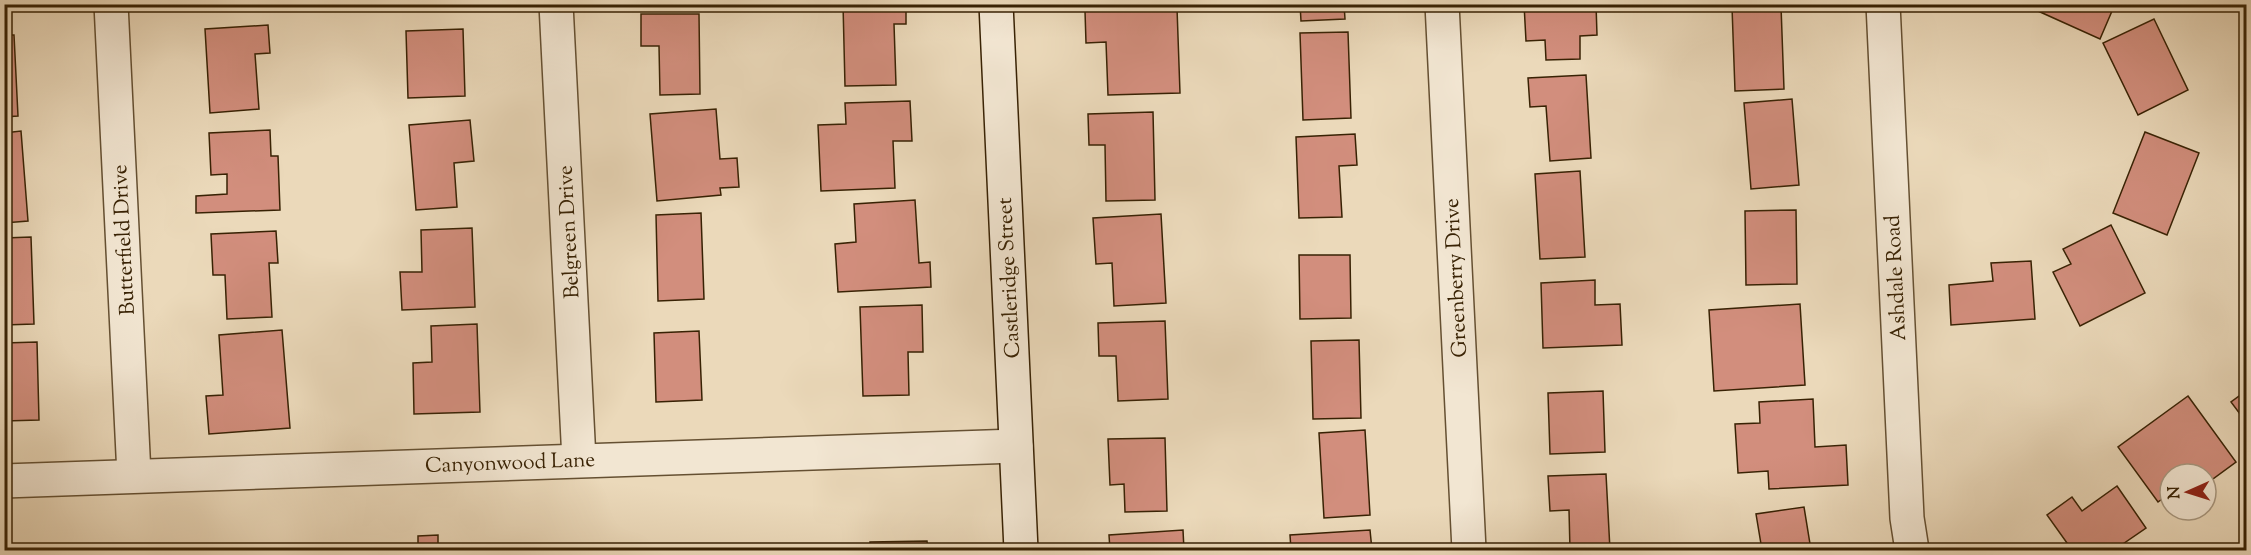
<svg xmlns="http://www.w3.org/2000/svg" width="2251" height="555" viewBox="0 0 2251 555" font-family="'Sorts Mill Goudy',serif">
  <style>
    .building { fill: #d28e7d; stroke: #382204; stroke-width: 1.5 }
    .lines { fill: none; stroke-linecap: round; stroke-linejoin: round }
    .street-casing { stroke: #655032; stroke-width: 36 }
    .secondary-casing { stroke: #382204; stroke-width: 36 }
    .street { stroke: #f2e6d2; stroke-width: 33 }
    .secondary { stroke: #f2e6d2; stroke-width: 33 }
    .labels { text-anchor: middle; stroke-width: 4.5; stroke-linejoin: round; paint-order: stroke }
    .street-label { font-size: 21px; fill: #382204; stroke: #f2e6d2 }
  </style>
  <rect width="100%" height="100%" fill="#ebd9ba"/>
  <filter id="stains"><feTurbulence type="fractalNoise" baseFrequency=".00333" numOctaves="4"/><feColorMatrix values="0 0 0 0 .2 0 0 0 0 .09 0 0 0 0 .02 0 0 0 .5 -.17"/></filter>
  <radialGradient id="worn" r=".72"><stop offset=".6" stop-color="#630" stop-opacity="0"/><stop offset="1" stop-color="#630" stop-opacity=".3"/></radialGradient>
  <!-- building -->
  <g class="building">
    <polygon points="406,4 452,4 452,7 406,10"/>
    <polygon points="843,4 906,4 906,24 894,24 896,85 845,86"/>
    <polygon points="1300,4 1344,4 1345,19 1301,21"/>
    <polygon points="1524,4 1596,4 1597,35 1580,36 1580,59 1546,60 1545,40 1526,41"/>
    <polygon points="1933,4 2015,4 1933,7"/>
    <polygon points="2041,4 2115,4 2100,39 2038,11"/>
    <polygon points="1781,6 1784,89 1735,91 1732,7"/>
    <polygon points="1177,8 1180,93 1108,95 1106,42 1086,43 1085,11"/>
    <polygon points="641,14 699,14 700,94 660,95 659,46 641,46"/>
    <polygon points="2154,19 2188,90 2138,115 2103,43"/>
    <polygon points="268,25 270,53 255,54 259,109 210,113 205,29"/>
    <polygon points="463,29 465,96 408,98 406,31"/>
    <polygon points="1348,32 1351,118 1303,120 1300,33"/>
    <polygon points="4,35 14,35 18,116 4,117"/>
    <polygon points="1586,75 1591,158 1550,161 1546,106 1530,107 1528,78"/>
    <polygon points="1792,99 1799,185 1751,189 1744,103"/>
    <polygon points="910,101 912,141 893,141 895,188 821,191 818,125 846,124 845,103"/>
    <polygon points="716,109 720,159 737,158 739,187 720,188 721,195 657,201 650,114"/>
    <polygon points="1153,112 1155,200 1106,201 1105,145 1089,145 1088,114"/>
    <polygon points="470,120 474,161 454,163 457,207 416,210 409,125"/>
    <polygon points="270,130 271,156 278,156 280,210 196,213 196,196 227,194 227,174 211,175 209,133"/>
    <polygon points="21,131 28,221 4,223 4,133"/>
    <polygon points="2145,132 2199,153 2167,235 2113,213"/>
    <polygon points="1355,134 1357,165 1339,166 1342,217 1299,218 1296,137"/>
    <polygon points="1580,171 1585,257 1540,259 1535,174"/>
    <polygon points="915,200 919,263 930,262 931,287 838,292 835,244 856,242 854,204"/>
    <polygon points="1796,210 1797,284 1746,285 1745,211"/>
    <polygon points="701,213 704,299 658,301 656,215"/>
    <polygon points="1161,214 1166,303 1114,306 1112,263 1096,264 1093,218"/>
    <polygon points="2111,225 2145,293 2080,326 2053,272 2071,264 2063,249"/>
    <polygon points="472,228 475,307 402,310 400,272 422,272 421,230"/>
    <polygon points="276,231 278,263 269,263 272,317 227,319 225,275 213,275 211,234"/>
    <polygon points="31,237 34,324 4,325 4,238"/>
    <polygon points="1299,255 1350,255 1351,318 1300,319"/>
    <polygon points="2031,261 2035,319 1951,325 1949,285 1993,281 1991,263"/>
    <polygon points="1595,280 1595,305 1620,304 1622,345 1543,348 1541,283"/>
    <polygon points="1800,304 1805,385 1714,391 1709,310"/>
    <polygon points="922,305 923,352 908,352 909,395 863,396 860,307"/>
    <polygon points="1165,321 1168,399 1118,401 1116,356 1099,356 1098,323"/>
    <polygon points="477,324 480,412 414,414 413,363 432,362 431,326"/>
    <polygon points="282,330 290,428 209,434 206,396 223,395 219,335"/>
    <polygon points="699,331 702,400 656,402 654,333"/>
    <polygon points="1359,340 1361,418 1313,419 1311,341"/>
    <polygon points="37,342 39,420 4,421 4,343"/>
    <polygon points="1603,391 1605,452 1550,454 1548,393"/>
    <polygon points="2246,391 2246,422 2231,402"/>
    <polygon points="2188,396 2236,462 2206,484 2206,474 2170,474 2170,493 2158,502 2118,447"/>
    <polygon points="1813,399 1815,447 1846,445 1848,485 1769,489 1768,471 1738,473 1735,424 1760,423 1759,402"/>
    <polygon points="1365,430 1370,515 1324,518 1319,433"/>
    <polygon points="1165,438 1167,511 1125,512 1124,484 1110,485 1108,439"/>
    <polygon points="1606,474 1610,550 1570,550 1569,510 1550,511 1548,476"/>
    <polygon points="2117,486 2146,528 2114,550 2072,550 2047,515 2072,497 2082,511"/>
    <polygon points="1804,507 1811,550 1762,550 1756,514"/>
    <polygon points="1183,530 1184,550 1110,550 1109,535"/>
    <polygon points="1370,530 1372,550 1291,550 1290,535"/>
    <polygon points="438,535 438,550 418,550 418,536"/>
    <polygon points="927,541 928,550 871,550 870,542"/>
  </g>
  <g class="lines">
    <defs>
      <g id="street">
        <polyline points="111,4 134,475"/>
        <polyline points="556,4 579,460"/>
        <polyline points="1442,4 1469,550"/>
        <polyline points="1883,4 1907,518 1912,550"/>
        <polyline points="4,481 1016,446"/>
      </g>
      <polyline id="secondary" points="996,4 1021,550"/>
    </defs>
    <!-- street casing -->
    <use href="#street" class="street-casing"/>
    <!-- secondary casing -->
    <use href="#secondary" class="secondary-casing"/>
    <!-- street -->
    <use href="#street" class="street"/>
    <!-- secondary -->
    <use href="#secondary" class="secondary"/>
  </g>
  <g class="labels">
    <!-- street labels -->
    <g class="street-label">
      <text transform="translate(568 232) rotate(-93)" y="7">Belgreen Drive</text>
      <text transform="translate(123 240) rotate(-93)" y="7">Butterfield Drive</text>
      <text transform="translate(1008 278) rotate(-93)" y="7">Castleridge Street</text>
      <text transform="translate(1455 278) rotate(-93)" y="7">Greenberry Drive</text>
      <text transform="translate(1895 278) rotate(-93)" y="7">Ashdale Road</text>
      <text transform="translate(510 462) rotate(-2)" y="7">Canyonwood Lane</text>
    </g>
  </g>
  <!-- margin -->
  <rect width="2251" height="555" fill="none" stroke="#ebd9ba" stroke-width="24"/>
  <rect x="6" y="6" width="2239" height="543" fill="none" stroke="#382204" stroke-width="3"/>
  <rect x="12" y="12" width="2227" height="531" fill="none" stroke="#382204" stroke-width="1.5"/>
  <!-- north arrow -->
  <g transform="translate(2188 492) rotate(267)"><circle r="28" fill="#f2e6d2" stroke="#a89880" stroke-width="1.5"/>
  <path d="M0-4.5L10 22L0 15L-10 22Z" fill="#8f2418"/>
  <text y="-9" font-size="16" font-weight="bold" text-anchor="middle" fill="#382204">N</text>
  </g>
  <rect width="100%" height="100%" filter="url(#stains)"/>
  <rect width="100%" height="100%" fill="url(#worn)"/>
</svg>
